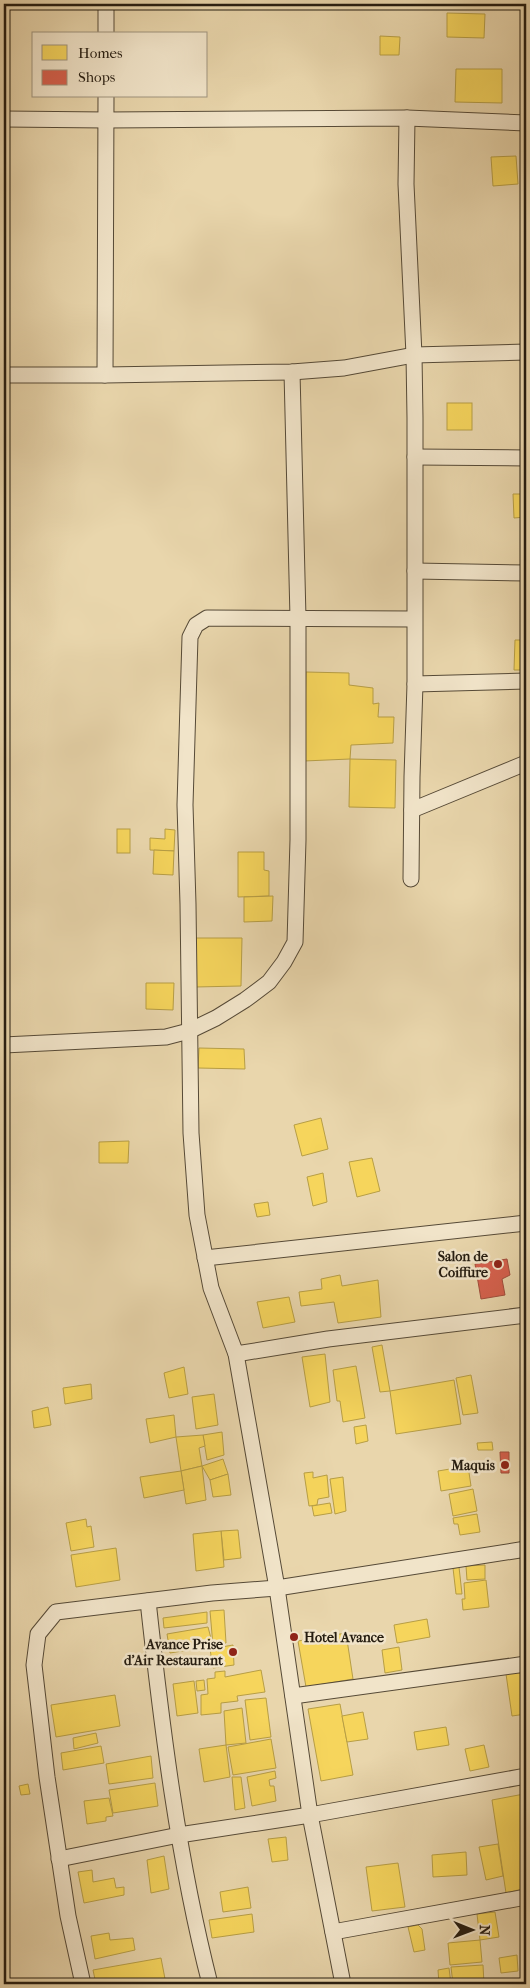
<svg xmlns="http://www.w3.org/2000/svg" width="530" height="1988" viewBox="0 0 530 1988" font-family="'IM FELL French Canon',serif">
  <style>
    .homes { fill: #f6d55c; stroke: #b79e45 }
    .shops { fill: #d6604d; stroke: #a14c3b }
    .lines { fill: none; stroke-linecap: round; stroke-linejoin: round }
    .minor-casing { stroke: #564a37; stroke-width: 17 }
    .minor { stroke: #f1e4c9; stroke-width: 15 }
    .poi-dot { fill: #8f2418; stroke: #f1e4c9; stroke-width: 2 }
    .labels { text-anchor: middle; stroke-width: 5; stroke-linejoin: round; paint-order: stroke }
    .poi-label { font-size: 14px; font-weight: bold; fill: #251c10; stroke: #f1e4c9; text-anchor: end }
  </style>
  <rect width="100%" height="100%" fill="#e9d6ac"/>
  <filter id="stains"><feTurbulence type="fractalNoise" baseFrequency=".004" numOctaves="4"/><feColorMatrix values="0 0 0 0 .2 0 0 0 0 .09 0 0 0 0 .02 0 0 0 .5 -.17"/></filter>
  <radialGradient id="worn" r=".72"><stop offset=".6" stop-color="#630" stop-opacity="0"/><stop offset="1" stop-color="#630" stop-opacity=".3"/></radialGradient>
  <!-- homes -->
  <g class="homes">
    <polygon points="447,13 485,14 484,38 447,37"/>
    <polygon points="380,36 400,37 399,55 380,55"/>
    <polygon points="456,69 502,69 502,103 455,102"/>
    <polygon points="516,156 518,184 493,186 491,157"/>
    <rect x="447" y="403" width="25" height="27"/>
    <polygon points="513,494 526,494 526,517 514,518"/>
    <polygon points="524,518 526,518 526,545 523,544"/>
    <polygon points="515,640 526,640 526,670 514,670"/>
    <polygon points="306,672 349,673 349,685 373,688 373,704 379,703 378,717 394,717 393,743 351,745 350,759 304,761"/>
    <polygon points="350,759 396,760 395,808 349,807"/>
    <rect x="117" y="829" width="13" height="24"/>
    <polygon points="165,829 175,830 174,851 150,850 150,838 165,839"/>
    <polygon points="154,850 174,851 173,875 153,874"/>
    <polygon points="238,852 264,852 264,870 269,871 269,896 238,897"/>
    <polygon points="273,896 272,921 244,922 244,897"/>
    <polygon points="195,938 242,938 241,986 195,987"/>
    <polygon points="146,983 174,983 173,1010 146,1009"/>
    <polygon points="199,1048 244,1049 245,1069 198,1068"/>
    <polygon points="321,1118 328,1149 302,1156 294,1125"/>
    <polygon points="129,1141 128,1163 99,1163 99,1142"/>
    <polygon points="372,1158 380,1191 357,1197 349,1162"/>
    <polygon points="323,1173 327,1202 313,1206 307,1177"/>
    <polygon points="268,1202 270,1215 257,1217 254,1204"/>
    <polygon points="340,1275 342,1286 378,1280 381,1317 338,1323 334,1302 301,1306 299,1292 322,1289 321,1279"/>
    <polygon points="289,1297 295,1322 263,1328 257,1302"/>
    <polygon points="382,1345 390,1391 380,1392 372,1347"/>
    <polygon points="325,1354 330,1402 310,1407 302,1357"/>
    <polygon points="356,1366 365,1418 343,1422 340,1401 337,1401 333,1370"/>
    <polygon points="184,1367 188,1394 169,1398 164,1373"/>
    <polygon points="471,1375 478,1413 463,1415 456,1378"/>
    <polygon points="454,1380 461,1424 396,1434 390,1391"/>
    <polygon points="91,1384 92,1399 65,1404 63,1388"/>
    <polygon points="214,1394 218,1425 196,1429 192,1397"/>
    <polygon points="48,1407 51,1425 34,1428 32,1411"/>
    <polygon points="174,1415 176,1437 150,1443 146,1419"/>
    <polygon points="366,1425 368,1441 356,1444 354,1427"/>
    <polygon points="222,1432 224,1455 207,1460 203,1435"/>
    <polygon points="203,1435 205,1446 199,1448 202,1466 181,1471 176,1437"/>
    <polygon points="492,1442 493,1450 478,1450 477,1443"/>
    <polygon points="223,1459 228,1474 210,1480 202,1466"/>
    <polygon points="202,1466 206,1500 186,1504 181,1471"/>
    <polygon points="468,1466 471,1486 441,1491 438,1471"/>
    <polygon points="181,1471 184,1490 144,1498 140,1477"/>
    <polygon points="313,1472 313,1478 327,1475 329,1497 318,1499 317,1505 309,1506 304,1473"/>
    <polygon points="228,1474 231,1495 213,1497 210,1480"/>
    <polygon points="343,1477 346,1511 335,1514 330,1479"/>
    <polygon points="473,1489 477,1511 453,1516 449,1494"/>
    <polygon points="330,1503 332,1513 314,1516 312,1506"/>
    <polygon points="477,1514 480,1532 460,1535 458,1524 454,1524 453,1518"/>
    <polygon points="86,1519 87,1527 91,1526 94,1547 71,1551 66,1523"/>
    <polygon points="238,1530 241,1558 224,1560 221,1531"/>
    <polygon points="221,1531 224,1567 196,1571 193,1534"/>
    <polygon points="116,1548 120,1580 76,1587 71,1555"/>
    <polygon points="485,1565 485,1579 467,1580 466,1566"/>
    <polygon points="459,1567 462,1594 456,1594 453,1568"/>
    <polygon points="486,1580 489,1607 463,1610 462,1599 465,1599 464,1583"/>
    <polygon points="224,1610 226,1643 213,1646 210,1611"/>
    <polygon points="207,1612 207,1623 164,1628 163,1618"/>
    <polygon points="427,1619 430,1637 397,1643 394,1625"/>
    <polygon points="208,1627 213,1646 170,1653 167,1634"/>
    <polygon points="346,1633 353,1679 306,1687 298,1641"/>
    <polygon points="233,1645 234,1665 213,1668 210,1649"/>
    <polygon points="399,1647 402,1670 385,1673 382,1650"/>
    <polygon points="261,1670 265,1692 237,1696 238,1701 221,1703 221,1713 201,1715 201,1695 208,1694 207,1679 215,1678 215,1672 225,1671 225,1677"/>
    <polygon points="526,1671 526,1714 512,1716 506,1674"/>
    <polygon points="204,1680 205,1690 197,1691 196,1681"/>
    <polygon points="194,1681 198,1713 177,1716 173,1684"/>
    <polygon points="115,1695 120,1726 56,1737 51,1705"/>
    <polygon points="266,1698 271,1737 250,1740 245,1700"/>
    <polygon points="340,1704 353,1775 321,1781 308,1709"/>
    <polygon points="242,1708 246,1743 226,1745 224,1711"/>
    <polygon points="363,1712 368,1739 347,1742 342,1716"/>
    <polygon points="446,1727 449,1745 417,1750 414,1732"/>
    <polygon points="96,1733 98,1743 74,1749 73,1738"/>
    <polygon points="271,1739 276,1768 233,1775 228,1747"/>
    <polygon points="226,1745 230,1777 204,1782 199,1749"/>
    <polygon points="484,1745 489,1767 470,1771 465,1749"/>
    <polygon points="101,1746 104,1763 63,1770 61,1753"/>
    <polygon points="151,1756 153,1778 109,1784 106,1764"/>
    <polygon points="275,1771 276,1778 269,1780 270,1786 274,1786 276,1801 252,1806 247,1777"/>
    <polygon points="232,1777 241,1777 245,1808 235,1810"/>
    <polygon points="155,1783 158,1806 113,1813 109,1790"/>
    <polygon points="28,1784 30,1794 21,1795 19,1786"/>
    <polygon points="524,1794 526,1818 526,1888 506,1893 492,1800"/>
    <polygon points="109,1798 113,1816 106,1817 106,1821 87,1824 84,1801"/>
    <polygon points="286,1837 288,1860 272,1862 268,1839"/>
    <polygon points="498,1844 503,1876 486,1880 479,1847"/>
    <polygon points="466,1852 467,1875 433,1877 432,1855"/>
    <polygon points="164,1856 169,1889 151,1893 147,1860"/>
    <polygon points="398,1863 405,1907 372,1911 366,1867"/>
    <polygon points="92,1870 93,1882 114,1878 116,1888 124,1887 124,1895 84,1903 78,1872"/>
    <polygon points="248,1887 251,1908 223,1912 220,1892"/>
    <polygon points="495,1912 499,1937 480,1940 477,1914"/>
    <polygon points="252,1914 254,1932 212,1938 209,1920"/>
    <polygon points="418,1925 422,1929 425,1950 414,1952 408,1927"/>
    <polygon points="109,1933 110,1940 133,1938 135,1950 95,1959 91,1936"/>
    <polygon points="480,1940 482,1962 450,1965 448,1943"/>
    <polygon points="517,1955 518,1971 501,1973 499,1958"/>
    <polygon points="161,1958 166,1984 96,1984 93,1970"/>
    <polygon points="483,1965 484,1984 453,1984 451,1967"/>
    <polygon points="449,1968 451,1984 439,1984 438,1970"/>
  </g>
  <!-- shops -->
  <g class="shops">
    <polygon points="507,1259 510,1275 502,1279 505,1295 481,1299 475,1264"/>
    <polygon points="500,1452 509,1452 509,1473 501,1473"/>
  </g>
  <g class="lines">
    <defs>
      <g id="minor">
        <polyline points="106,34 106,4"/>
        <polyline points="407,118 406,184 414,355 415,418 415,684 412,777 411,879"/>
        <polyline points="4,119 106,120 407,118 526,123"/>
        <polyline points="4,375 105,375 292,372 344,368 414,355 526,352"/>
        <polyline points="105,375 106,96"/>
        <polyline points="415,457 526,458"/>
        <polyline points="415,571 526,573"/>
        <polyline points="415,684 526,681"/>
        <polyline points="412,810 526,763"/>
        <polyline points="4,1045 166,1037 189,1031 216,1018 245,1000 269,982 284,962 295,942 298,840 298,618 292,372"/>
        <polyline points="205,1258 526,1223"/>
        <polyline points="236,1354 328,1339 526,1315"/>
        <path d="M148,1601C162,1729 178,1859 210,1984"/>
        <polyline points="293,1696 526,1664"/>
        <polyline points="59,1859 179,1835 310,1815 526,1776"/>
        <polyline points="333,1932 526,1897"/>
        <polyline points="83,1984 68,1916 47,1777 34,1665 38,1634 56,1612 212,1593 277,1588 526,1549"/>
        <polyline points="343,1984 310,1815 277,1588 236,1354 211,1288 197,1215 191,1133 188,904 185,805 190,637 196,625 207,618 414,619"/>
      </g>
    </defs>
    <!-- minor casing -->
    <use href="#minor" class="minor-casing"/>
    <!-- minor -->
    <use href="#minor" class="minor"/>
  </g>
  <!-- markers -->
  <g class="poi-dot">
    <circle cx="498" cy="1264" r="5"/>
    <circle cx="505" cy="1465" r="5"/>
    <circle cx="294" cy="1637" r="5"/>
    <circle cx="233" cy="1652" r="5"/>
  </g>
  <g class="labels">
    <!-- poi labels -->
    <g class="poi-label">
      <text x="488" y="1261">Salon de<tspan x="488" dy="16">Coiffure</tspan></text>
      <text x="495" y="1470">Maquis</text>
      <text x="304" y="1642" text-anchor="start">Hotel Avance</text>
      <text x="223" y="1649">Avance Prise<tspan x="223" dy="16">d'Air Restaurant</tspan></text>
    </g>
  </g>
  <!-- margin -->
  <rect width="530" height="1988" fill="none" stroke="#e9d6ac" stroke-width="20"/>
  <rect x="5" y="5" width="520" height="1978" fill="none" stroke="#251c10" stroke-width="2.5"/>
  <rect x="10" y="10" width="510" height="1968" fill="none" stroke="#251c10"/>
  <!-- legend -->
  <rect x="32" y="32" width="175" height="65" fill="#f1e4c9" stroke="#9f947f"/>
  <rect x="42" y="45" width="25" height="15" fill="#f6d55c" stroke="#9f947f"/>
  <text x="78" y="58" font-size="15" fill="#251c10">Homes</text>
  <rect x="42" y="70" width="25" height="15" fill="#d6604d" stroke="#9f947f"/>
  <text x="78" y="82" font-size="15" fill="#251c10">Shops</text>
  <!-- north arrow -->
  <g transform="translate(472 1930) rotate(91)" stroke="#f1e4c9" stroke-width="4" paint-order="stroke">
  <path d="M0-4L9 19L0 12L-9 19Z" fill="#251c10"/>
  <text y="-8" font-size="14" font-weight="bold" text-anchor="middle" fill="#251c10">N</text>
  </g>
  <rect width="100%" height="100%" filter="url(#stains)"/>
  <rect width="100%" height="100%" fill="url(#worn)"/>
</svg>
